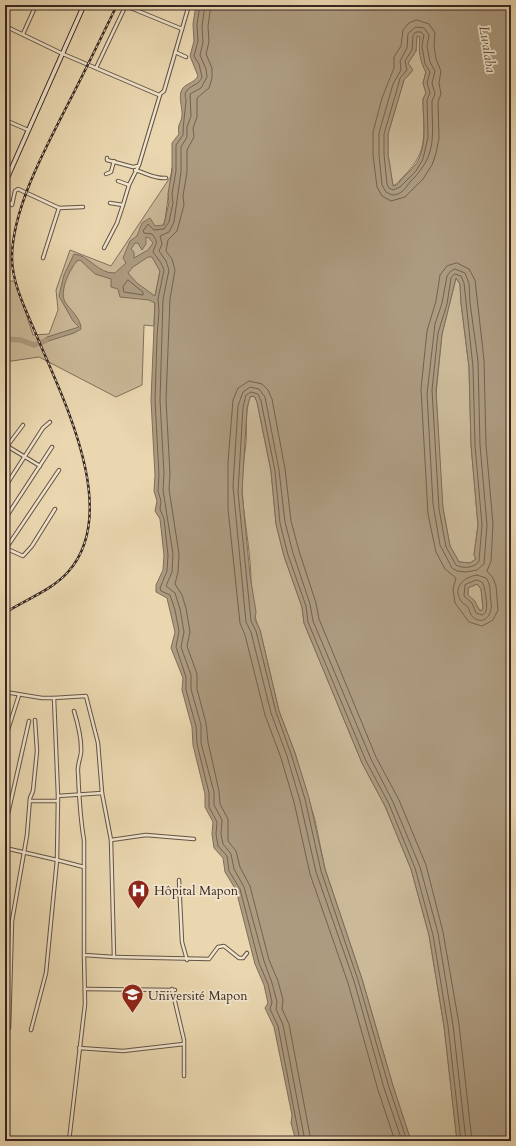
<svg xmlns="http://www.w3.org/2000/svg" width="516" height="1146" viewBox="0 0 516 1146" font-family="Cardo,serif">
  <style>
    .green { fill: #cbb998; stroke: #80705d }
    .water { fill: #ad9b80; stroke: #7d6d5a; fill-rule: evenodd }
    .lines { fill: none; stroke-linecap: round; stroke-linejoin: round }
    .shore { stroke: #726151; stroke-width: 1 }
    .river { stroke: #ad9b80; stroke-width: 5.5 }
    .street-casing { stroke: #635346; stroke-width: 4.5 }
    .secondary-casing { stroke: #362722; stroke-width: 5.5 }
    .street { stroke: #f1e5cc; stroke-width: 2.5 }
    .secondary { stroke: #f1e5cc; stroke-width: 3.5 }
    .rail-casing { stroke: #362722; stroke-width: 2.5 }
    .rail { stroke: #f1e5cc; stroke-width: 1; stroke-dasharray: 3; stroke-linecap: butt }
    .labels { text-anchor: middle; stroke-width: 3.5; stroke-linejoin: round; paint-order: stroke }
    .poi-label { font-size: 13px; fill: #362722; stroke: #f1e5cc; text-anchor: start }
    .water-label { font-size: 14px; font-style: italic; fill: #5a4a3e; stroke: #f1e5cc }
  </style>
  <rect width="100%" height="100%" fill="#ead7b0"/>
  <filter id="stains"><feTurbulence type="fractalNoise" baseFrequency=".005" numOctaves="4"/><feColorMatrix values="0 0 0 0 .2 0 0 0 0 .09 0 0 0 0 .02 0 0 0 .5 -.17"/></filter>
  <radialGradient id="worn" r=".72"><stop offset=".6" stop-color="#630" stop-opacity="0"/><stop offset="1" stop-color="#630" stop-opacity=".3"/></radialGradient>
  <!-- green -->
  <g class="green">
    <path d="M417,35L420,37C419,49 420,61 426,72L423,83L426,93L423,99C423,133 430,150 404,176C400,179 398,184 393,186L388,154V134L404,80L412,71L408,63L416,51Z"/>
    <polygon points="172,168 165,220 152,256 160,271 155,296 154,326 144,325 142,385 116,397 39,357 5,362 5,281 15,281 33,335 49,334 58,310 56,290 70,250 111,266 171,176"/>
    <polygon points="456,278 460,284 461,303 469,367 471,445 478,525 474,555 476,559 470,563 459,562 450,546 442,503 436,394 442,334"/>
    <path d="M254,396L257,402L271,471L276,524L284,556L302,607L304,623L362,763L385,806L411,869L429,935L444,1026L457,1141H411L393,1086L362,979L325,869L315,820L295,753L279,711L260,630C250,611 252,583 250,561C248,537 243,513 242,488C242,473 244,458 246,443C247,427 245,412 250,397Z"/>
    <polygon points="477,584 481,589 483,608 481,611 468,596 468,588"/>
  </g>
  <!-- water -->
  <path class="water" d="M196,5H511V1141H457L444,1026L429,935L411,869L385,806L362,763L304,623L302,607L284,556L276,524L271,471L257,402L255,397L252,396L250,397L247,408L242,492L250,575L256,612L255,620L260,630L279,711L295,753L309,798L325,869L362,979L393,1086L411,1141H296L291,1123L292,1115L274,1027L265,1008L268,1003L264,985L255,964L236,890L225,872L223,858L214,848L212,834L213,822L205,807V794L193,745L192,727L182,690L183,678L171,648L175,632L167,598L156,592V585L163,570L164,555L160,519L155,511L157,501L154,491L155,475L151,400L155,303L149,300L120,297L118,289L111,287V279L95,274L80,260L77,261C70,269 59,291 65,302C70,310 81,318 81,329L74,333L39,344L47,337L79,327L73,321L59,296L64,275L74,254C89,255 98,274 115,273L126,263L123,258L130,241L137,236L142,223L150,218L155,226L164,225L169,202L168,194L172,171V143L179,134C177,124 181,124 182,116C183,108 177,95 183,88C187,83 194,83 198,76L190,56L194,41L193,24ZM417,36L420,37C418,49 420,62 426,72L423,83L426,93L423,99C423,120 428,146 416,164C410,172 402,177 397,185L393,186L388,154V134L404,80L413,70L408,63L416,51ZM146,237L149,238L153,243L148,250L134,258V252L131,249L135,243H138L142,250L146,244ZM148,257H152L160,271L155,296L137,283L128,273L133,267ZM456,278L460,284L461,303L469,367L471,445L478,525L474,555L476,559L470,563L459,562L450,546L443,508L436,390L442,334ZM477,584L481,589L483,608L481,611L479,610L475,601L468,595V588Z"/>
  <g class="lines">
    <!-- shore -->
    <g class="shore">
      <path d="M200,5L197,25L198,41L194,56L199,64L202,77C199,86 189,85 186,92C184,95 186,98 186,101C185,113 183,124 183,135L176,145V171L172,194L173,203L169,222L164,229L154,230L148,224L143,231L144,233L152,234C160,244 155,243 153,252L161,263L164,270L158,299L159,311L157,337L155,400L159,475L158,491L161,501L160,509L164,519L168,555L167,571L160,588L161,591L170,595L175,610L179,631L176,647L186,677V690L196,726L197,744L209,793V807L217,822L216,834L218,846L227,856L229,871L240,889L259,963L268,984L272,1002L270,1009L278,1026L300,1141"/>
      <polyline points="205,5 202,26 203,42 200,55 206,69 207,77 201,88 190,94 191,116 187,127 187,137 181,147 181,172 174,222 169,232 160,236 162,244 159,251 166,261 169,270 163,299 160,400 164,474 163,490 173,554 172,572 166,586 175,593 180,609 184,632 181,647 191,675 191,689 201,725 201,743 214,792 214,805 222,820 221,834 223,844 231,854 234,869 244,887 264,961 272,983 277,1002 276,1009 283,1025 305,1141"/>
      <polyline points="211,5 208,26 209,42 206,54 212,68 212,78 209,88 197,98 197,117 193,128 194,137 187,150 187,172 183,196 184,205 177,231 168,240 166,251 172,259 175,270 170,299 166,400 170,474 169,489 179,554 178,572 175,584 182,595 186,608 190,632 187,646 197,674 197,689 206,723 208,742 219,791 220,804 228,819 228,841 236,851 240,867 250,886 269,960 278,981 283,1000 282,1009 289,1024 311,1141"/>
      <polygon points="417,20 429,24 435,33 434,46 436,59 441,71 439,83 441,94 438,102 439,138 436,153 432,165 423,179 405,197 391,201 382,196 377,187 373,155 373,132 382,98 394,68 394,57 401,46 403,30 409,23"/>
      <path d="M416,27L424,28L429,35L427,46L430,62L435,71L432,83L435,94L432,101C432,136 438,154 411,181C405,188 402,195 392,195L386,192L382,185L379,155V133L393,84L401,70L400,61L407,48L408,34Z"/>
      <polygon points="416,32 421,32 424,35 422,46 425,64 430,72 427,83 430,93 427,100 428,137 423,159 416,171 400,187 393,190 389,188 387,184 384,154 384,134 398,86 400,78 407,70 405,61 412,50 413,36"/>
      <polygon points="457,263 469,269 475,280 484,360 486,445 493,524 491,561 487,571 493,578 496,586 498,610 493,620 482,626 469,622 455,603 453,589 456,578 445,569 436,552 428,514 421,389 427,331 436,301 440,275 447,266"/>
      <polygon points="455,269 465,273 469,283 470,303 478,361 480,445 487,525 484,564 477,570 466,572 457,571 452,568 440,545 433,504 427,394 435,324 442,303 447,276 450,272"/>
      <path d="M455,274L461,276L464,283L473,367L475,445L482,525L479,561C475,568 463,569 456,565L446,547L439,509L432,390L438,333L447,304L451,278Z"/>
      <polygon points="128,280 143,292 143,295 124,292 123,287"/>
      <path d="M477,575L486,578C492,586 489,594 491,602C493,612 486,626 474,618C470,615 470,611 468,607C466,605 463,604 461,601C452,587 464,577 477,575Z"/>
      <path d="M477,580L482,582C485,585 488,607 486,611C485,614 484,614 482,615L476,613L472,603L464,596L465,585Z"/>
      <polyline points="395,1141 378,1090 348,983 310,874 294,802 281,758 265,715 245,635 240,623 228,509 228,462 233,400 238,388 249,381 262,384 268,390 272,399 285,469 291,521 299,551 316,603 319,619 376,757 399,800 426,865 443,932 459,1024 472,1141"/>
      <polyline points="402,1141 384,1088 354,981 316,872 300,801 287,756 271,713 251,632 246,622 233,486 238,406 243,392 250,387 259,389 265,397 279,470 285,522 293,553 310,604 313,621 371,759 393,802 420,867 438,933 453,1025 466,1141"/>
      <polyline points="407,1141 389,1087 358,980 321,871 305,799 291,754 276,712 256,631 251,621 238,492 243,407 246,395 251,392 258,394 261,401 275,471 280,523 288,555 306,606 308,622 366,761 389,804 415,868 433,935 448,1026 461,1141"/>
    </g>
    <!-- river -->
    <polyline class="river" points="5,339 21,340 34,345 45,341"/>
    <defs>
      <g id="street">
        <polyline points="126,6 182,29"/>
        <polyline points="5,26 63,54 159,95 164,91 189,5"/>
        <polyline points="23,34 36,5"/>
        <polyline points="175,52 186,57"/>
        <polyline points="96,68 126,5"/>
        <polyline points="5,120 28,130"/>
        <polyline points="107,158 107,160 133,167 138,166"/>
        <path d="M135,170C146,173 155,179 166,178"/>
        <polyline points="106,174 111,172 114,161"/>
        <polyline points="118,181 129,185"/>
        <polyline points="5,198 12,205 15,191 18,189 59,208 83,207"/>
        <polyline points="110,203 123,205 129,185 139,165 160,95"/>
        <polyline points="104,248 117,223 123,205"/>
        <polyline points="43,258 59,208"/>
        <polyline points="7,446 40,466"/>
        <polyline points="5,449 23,425"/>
        <polyline points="5,487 43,428 50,422"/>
        <polyline points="5,519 52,447"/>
        <polyline points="5,548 23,556 32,546 55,509"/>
        <polyline points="5,550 59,470"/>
        <polyline points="5,692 42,698 54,698"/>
        <polyline points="5,739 19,695"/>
        <polyline points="58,796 54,698 86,696 98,743 102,793"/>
        <polyline points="30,801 58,801"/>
        <polyline points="5,827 29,721"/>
        <polyline points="111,840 146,835 194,839"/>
        <path d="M5,848L57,860L58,796L102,793L111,840L114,957L84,955V840C80,818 79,794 78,772C77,766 80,760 81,753C82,739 78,724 74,711"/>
        <polyline points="179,880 182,942 187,960"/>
        <polyline points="114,957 209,959 218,947 224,946 239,958 243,958 247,953"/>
        <polyline points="86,989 175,990"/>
        <polyline points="172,989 184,1040 184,1076"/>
        <polyline points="9,1028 12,921 27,835 30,798 33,791 37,751 35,720"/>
        <polyline points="31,1030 46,973 57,860 84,867"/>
        <polyline points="79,1048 123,1051 184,1044"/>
        <polyline points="69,1141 85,1004 84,955"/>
      </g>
      <polyline id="secondary" points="5,183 84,5"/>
    </defs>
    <!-- street casing -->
    <use href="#street" class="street-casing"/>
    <!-- secondary casing -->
    <use href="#secondary" class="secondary-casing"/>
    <!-- street -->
    <use href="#street" class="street"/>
    <!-- secondary -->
    <use href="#secondary" class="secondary"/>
    <defs>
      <path id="rail" d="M5,613C26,599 51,591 68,572C121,513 64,401 38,339C28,314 12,285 12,258C12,209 46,147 68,104C85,71 101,38 117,5"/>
    </defs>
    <!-- rail casing -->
    <use href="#rail" class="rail-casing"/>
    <!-- rail -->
    <use href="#rail" class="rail"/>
  </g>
  <!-- icons -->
  <defs>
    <symbol id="hospital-pin" viewBox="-11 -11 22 30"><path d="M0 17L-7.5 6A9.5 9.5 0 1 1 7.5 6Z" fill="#8f2418" stroke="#f1e5cc"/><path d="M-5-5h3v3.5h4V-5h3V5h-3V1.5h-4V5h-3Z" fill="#fff"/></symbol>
    <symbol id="university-pin" viewBox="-11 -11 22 30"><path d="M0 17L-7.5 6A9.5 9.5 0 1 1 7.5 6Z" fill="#8f2418" stroke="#f1e5cc"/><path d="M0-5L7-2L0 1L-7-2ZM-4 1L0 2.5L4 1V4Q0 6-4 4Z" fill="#fff"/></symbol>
  </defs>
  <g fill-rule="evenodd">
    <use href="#hospital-pin" x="126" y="878" width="25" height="34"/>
    <use href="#university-pin" x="120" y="982" width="25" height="34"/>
  </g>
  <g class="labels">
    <!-- poi labels -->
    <g class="poi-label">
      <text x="154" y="895">Hôpital Mapon</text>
      <text x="148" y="1000">Université Mapon</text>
    </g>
    <!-- water labels -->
    <g class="water-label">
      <text transform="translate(488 49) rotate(81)" y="5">Lwalaba</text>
    </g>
  </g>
  <!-- margin -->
  <rect width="516" height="1146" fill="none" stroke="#ead7b0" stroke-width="20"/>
  <rect x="6" y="6" width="504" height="1134" fill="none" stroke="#362722" stroke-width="2"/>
  <rect x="10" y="10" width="496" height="1126" fill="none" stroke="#362722"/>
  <rect width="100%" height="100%" filter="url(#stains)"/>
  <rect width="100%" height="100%" fill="url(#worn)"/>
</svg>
